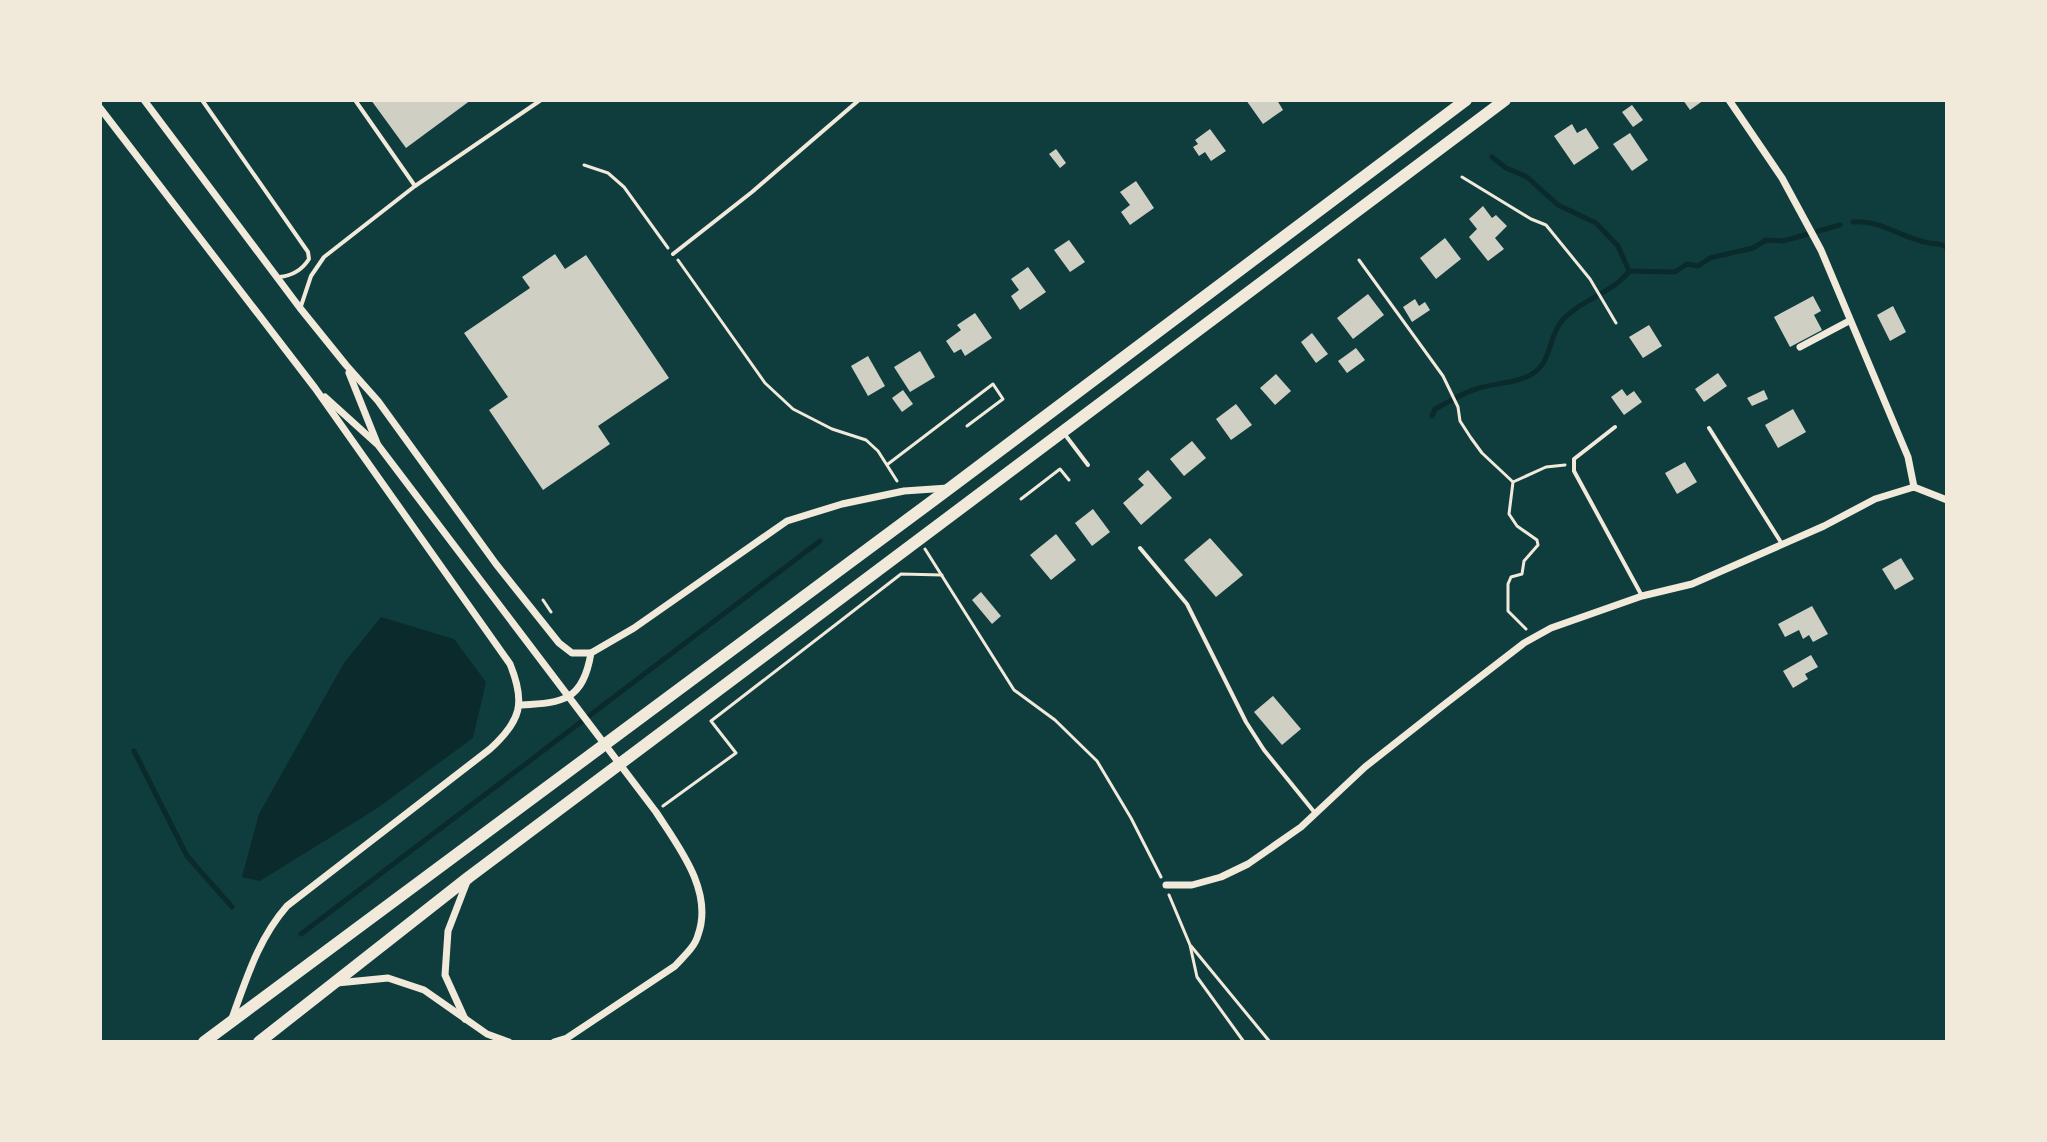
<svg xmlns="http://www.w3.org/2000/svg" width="2047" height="1142" viewBox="0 0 2047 1142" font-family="'Nunito Sans',sans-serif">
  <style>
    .water { fill: #0a2a2b }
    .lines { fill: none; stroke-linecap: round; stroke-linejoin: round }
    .stream { stroke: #0a2a2b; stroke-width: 5 }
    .building { fill: #cfcfc3 }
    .path { stroke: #f1e9da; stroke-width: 3 }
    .service { stroke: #f1e9da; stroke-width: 4 }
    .minor { stroke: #f1e9da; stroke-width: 7 }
    .trunk { stroke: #f1e9da; stroke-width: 12 }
  </style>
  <rect width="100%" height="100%" fill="#0f3d3e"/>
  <!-- water -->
  <polygon class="water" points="381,617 454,639 486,682 473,738 376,809 260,881 242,877 259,814 344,663"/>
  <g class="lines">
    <!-- stream -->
    <g class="stream">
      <path d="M1853,222C1879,219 1904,239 1929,243C1937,245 1940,242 1947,248"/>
      <polyline points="1818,231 1840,225"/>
      <polyline points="1629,271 1675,272 1687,264 1698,266 1710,258 1753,248 1766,240 1783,241 1808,234"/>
      <path d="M1432,416L1435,409C1449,402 1464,392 1479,388C1496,383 1518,383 1532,374C1552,362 1548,338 1561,322C1579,300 1615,292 1629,271L1618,246L1596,223L1558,205L1527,177L1506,168L1492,157"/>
      <polyline points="134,751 187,856 232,907"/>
      <polyline points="301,934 820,541"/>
    </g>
  </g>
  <!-- building -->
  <g class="building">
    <polygon points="371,100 471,100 406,148"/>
    <polygon points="1246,100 1277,100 1283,110 1263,124"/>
    <polygon points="1683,100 1704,100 1690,110"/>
    <polygon points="1632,105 1643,120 1633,127 1622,112"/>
    <polygon points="1572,124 1577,133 1586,128 1599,148 1574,165 1554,136"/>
    <polygon points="1210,129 1226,151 1211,161 1205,152 1199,156 1193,147 1198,144 1195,140"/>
    <polygon points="1630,133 1648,160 1632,171 1613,144"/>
    <polygon points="1056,149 1066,163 1060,168 1049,154"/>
    <polygon points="1136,181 1154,208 1130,225 1121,212 1130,205 1120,192"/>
    <polygon points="1483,206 1492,218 1496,215 1507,226 1495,238 1504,249 1488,261 1469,237 1477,229 1469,219"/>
    <polygon points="1445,238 1461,259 1436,279 1420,258"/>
    <polygon points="1069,240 1085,262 1070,272 1054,250"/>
    <polygon points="555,254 565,269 586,255 669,378 598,426 610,444 543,490 489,410 508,397 464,333 530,288 522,277"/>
    <polygon points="1028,267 1046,292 1020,310 1011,296 1019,290 1011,279"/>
    <polygon points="1368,294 1384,315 1353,339 1337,318"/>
    <polygon points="1813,296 1821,311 1814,315 1822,330 1790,347 1774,317"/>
    <polygon points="1415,299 1419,306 1425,302 1430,310 1412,322 1403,307"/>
    <polygon points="1893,306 1906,332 1890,341 1877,315"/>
    <polygon points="975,313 992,338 965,356 961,349 954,353 946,341 961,330 957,325"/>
    <polygon points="1649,325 1662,346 1643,358 1629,337"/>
    <polygon points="1312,333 1328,354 1316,363 1301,342"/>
    <polygon points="1356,348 1365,360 1347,373 1338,361"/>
    <polygon points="920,351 935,377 910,392 894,367"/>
    <polygon points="868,356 885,386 868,396 851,366"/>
    <polygon points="1718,373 1727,386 1704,402 1695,389"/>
    <polygon points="1276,374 1291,391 1275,405 1260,388"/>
    <polygon points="1622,389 1627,396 1634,391 1642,402 1624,415 1611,397"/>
    <polygon points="903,390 913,404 902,412 892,398"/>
    <polygon points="1764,390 1768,399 1752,406 1747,398"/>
    <polygon points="1236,404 1252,425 1231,440 1216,419"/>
    <polygon points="1793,409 1806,432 1778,448 1765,425"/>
    <polygon points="1192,441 1206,458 1184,476 1170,459"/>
    <polygon points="1685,462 1697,482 1677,494 1665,473"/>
    <polygon points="1148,470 1172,498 1141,525 1123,503 1144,485 1138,479"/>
    <polygon points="1093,509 1110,532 1092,546 1075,523"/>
    <polygon points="1056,534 1076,560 1051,580 1030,555"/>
    <polygon points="1210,538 1243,575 1216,597 1184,560"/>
    <polygon points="1901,558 1914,579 1895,590 1882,569"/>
    <polygon points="981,592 1001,616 992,624 972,600"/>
    <polygon points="1812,606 1828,634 1813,642 1809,635 1803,639 1799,630 1785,637 1778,624"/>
    <polygon points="1811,655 1818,667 1805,674 1808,679 1793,688 1783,671"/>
    <polygon points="1273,696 1301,729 1282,745 1254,712"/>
  </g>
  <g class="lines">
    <!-- path -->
    <g class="path">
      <polyline points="584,165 608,173 624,187 668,248"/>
      <polyline points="1462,177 1531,219 1546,225 1590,279 1616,323"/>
      <polyline points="678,260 765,383 793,409 832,429 866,440 878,451 897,481"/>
      <polyline points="1359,260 1443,376 1458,407 1460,421 1471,438 1482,453 1513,482 1546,467 1565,465"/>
      <polyline points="888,464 993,384 1003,399 967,426"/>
      <polyline points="1513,482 1509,514 1517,526 1537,540 1538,545 1524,561 1522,574 1511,577 1508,584 1508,611 1526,629"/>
      <polyline points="1021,499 1060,469 1069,480"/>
      <polyline points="925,549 1014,690 1055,720 1097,761 1131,818 1161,877"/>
      <polyline points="543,600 551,612"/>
      <polyline points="663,806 736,753 711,721 901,574 942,575"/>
      <polyline points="1169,895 1190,945 1197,977 1244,1042"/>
      <polyline points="1191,946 1270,1042"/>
    </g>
    <!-- service -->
    <g class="service">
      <path d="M202,100L308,252L309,259C302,270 291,276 279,277"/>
      <polyline points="415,186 541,100"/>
      <polyline points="673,254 752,192 859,100"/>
      <polyline points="301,306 311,276 324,257 415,186 355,100"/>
      <polyline points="1615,427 1574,459 1574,471 1642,596"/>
      <polyline points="1709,428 1782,544"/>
      <polyline points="1063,432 1088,465"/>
      <polyline points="1140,548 1187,604 1246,722 1264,750 1315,813"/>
    </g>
    <!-- minor -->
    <g class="minor">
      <polyline points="144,100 300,308 346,365 378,401 496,564 559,643 572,653 591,653 634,628 787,521 842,504 904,491 948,488"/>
      <polyline points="1729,100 1782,178 1821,250 1908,457 1914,487"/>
      <path d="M100,108L315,388L510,664C526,703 521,721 490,749L287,906C258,939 246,980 231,1021"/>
      <polyline points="1800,347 1849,321"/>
      <polyline points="349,373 377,443"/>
      <path d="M325,397L378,445L656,812C678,846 714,891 698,935C695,947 683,957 675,966L567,1038L554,1042"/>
      <path d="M521,705C564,703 583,700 591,653"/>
      <polyline points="1166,885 1192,885 1221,877 1248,864 1301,827 1365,767 1445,704 1524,643 1551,628 1642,596 1692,584 1824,526 1875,499 1914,487 1947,500"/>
      <polyline points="337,983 388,978 424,990 487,1034 509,1042"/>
      <polyline points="465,1019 445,975 448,931 468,879"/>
    </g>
    <!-- trunk -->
    <g class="trunk">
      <polyline points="204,1042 950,488 1466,100"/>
      <polyline points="259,1042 469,877 1505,100"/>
    </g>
  </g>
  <!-- border -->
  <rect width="2047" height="1142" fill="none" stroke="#f1e9da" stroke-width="204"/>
</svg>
